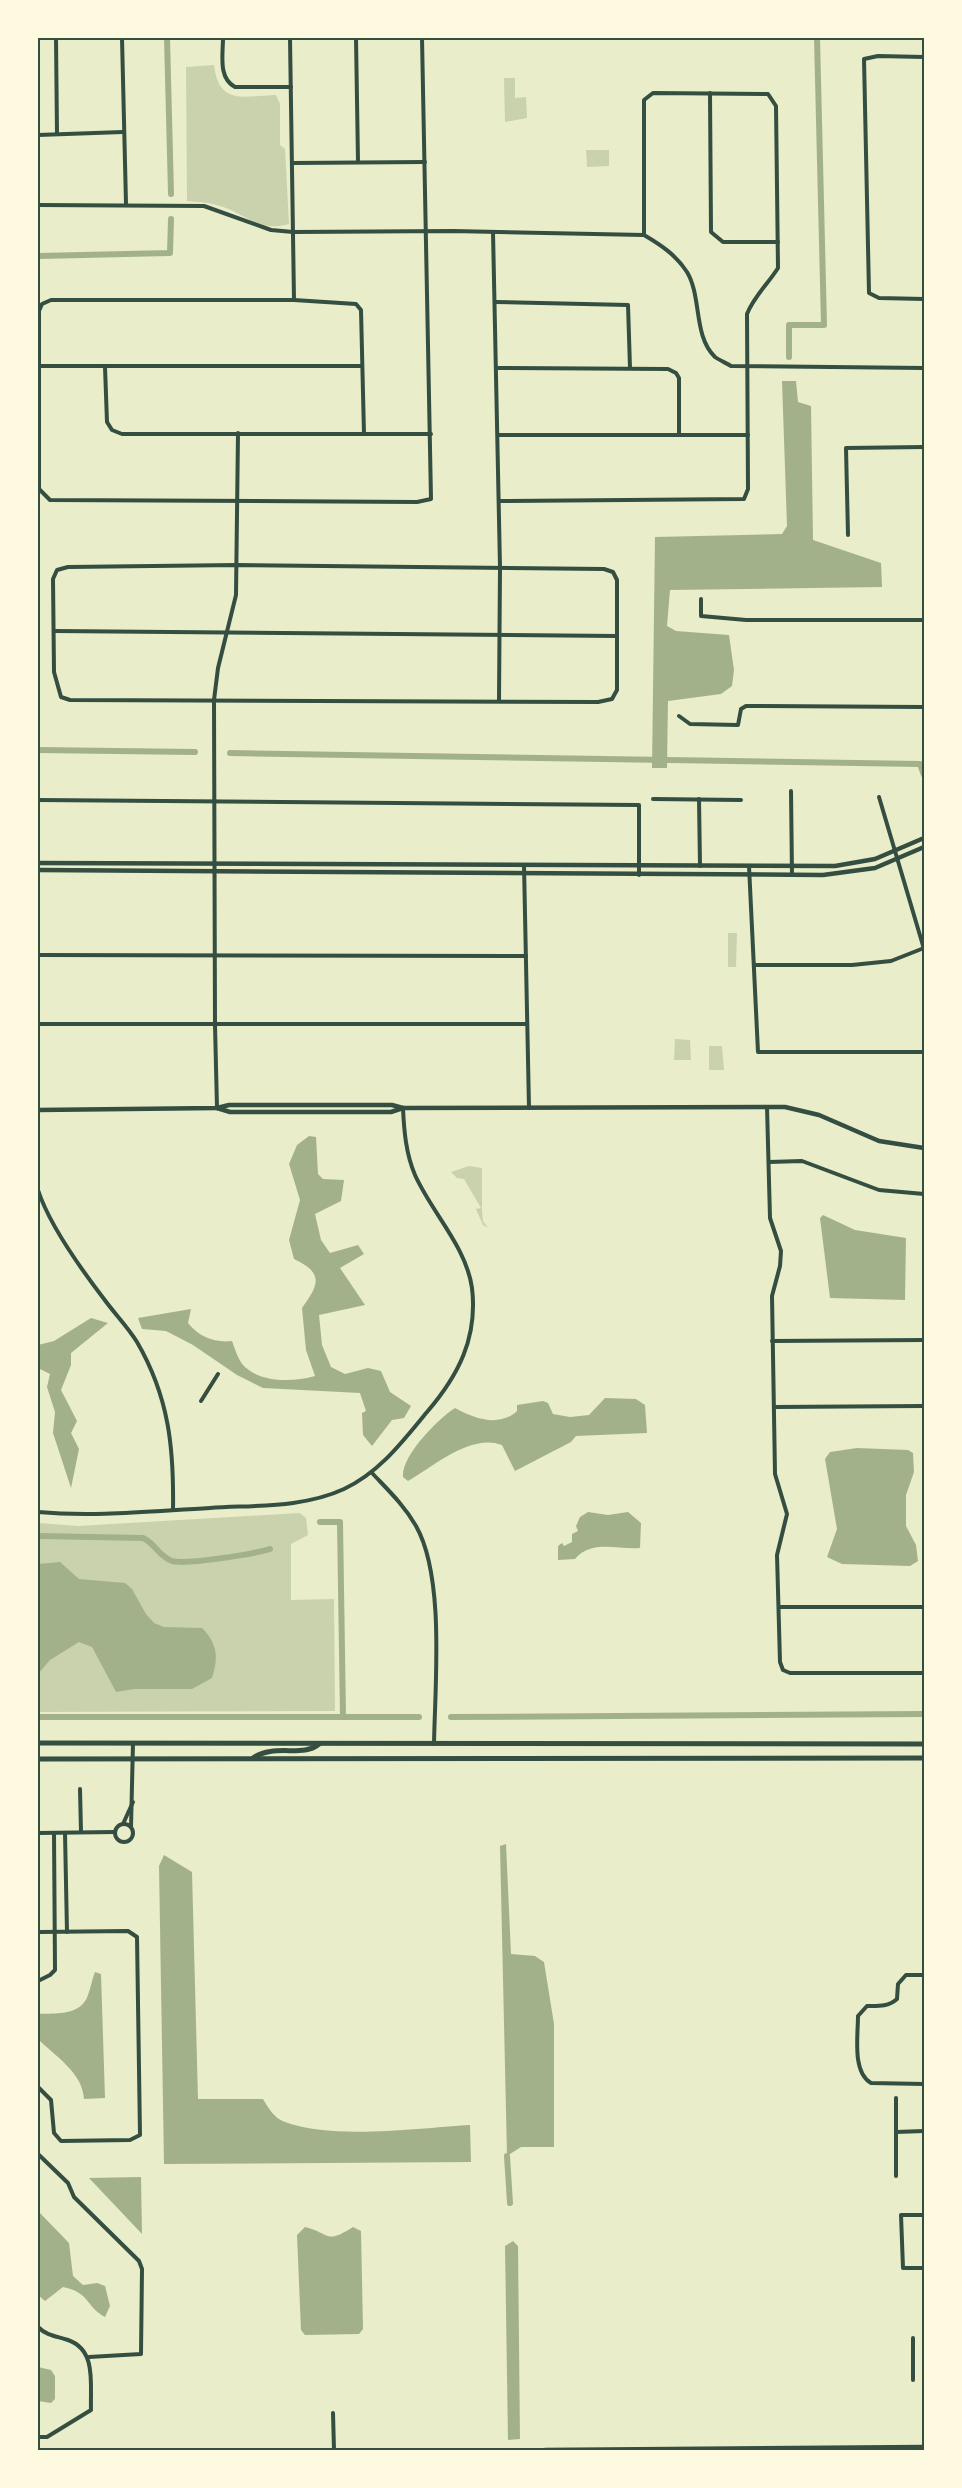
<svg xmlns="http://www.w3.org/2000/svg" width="962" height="2488" viewBox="0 0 962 2488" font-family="'Source Sans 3',sans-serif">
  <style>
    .green { fill: #cad2ad }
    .water { fill: #a3b18a }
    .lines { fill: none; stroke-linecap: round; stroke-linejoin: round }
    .canal { stroke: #a3b18a; stroke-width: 6 }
    .minor { stroke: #344e41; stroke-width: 4 }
    .tertiary { stroke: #344e41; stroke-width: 4.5 }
    .primary { stroke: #344e41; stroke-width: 5 }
    .neatline { fill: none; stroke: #344e41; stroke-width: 2 }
  </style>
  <rect width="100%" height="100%" fill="#e9edc9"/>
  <!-- green -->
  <g class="green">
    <path d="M214,65C219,106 244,96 276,95L280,104V145L285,149L289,224C256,233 244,211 216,205C207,202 196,202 187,201L186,67Z"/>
    <polygon points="504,78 515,78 515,98 526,97 527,118 505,122"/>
    <polygon points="586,150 609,150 609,166 587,167"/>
    <polygon points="728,933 737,933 736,967 728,967"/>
    <polygon points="675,1039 690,1040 691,1060 674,1060"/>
    <polygon points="709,1046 722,1046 724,1070 709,1070"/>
    <polygon points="469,1166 482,1168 482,1211 483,1221 488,1228 483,1225 476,1209 481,1208 464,1179 457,1178 451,1172"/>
    <polygon points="300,1513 306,1518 308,1535 291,1544 291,1600 334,1599 335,1711 38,1712 38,1523 78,1526"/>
  </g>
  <!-- water -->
  <g class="water">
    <polygon points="782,381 796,381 798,402 811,406 813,540 881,563 882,587 670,590 667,626 676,631 729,635 734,670 732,686 721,694 668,701 667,768 652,768 655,537 782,534 787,526"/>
    <path d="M309,1136L316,1137L318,1174L323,1179L344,1180L341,1201L315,1214L321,1240L330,1253L358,1245L364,1254L340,1268L365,1305L319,1315L322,1345L331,1367L345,1374L368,1368L381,1371L390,1392L411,1406L404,1418L392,1420L372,1446L363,1435L362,1413L366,1411L360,1393L263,1388L237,1375L193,1345L166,1331L142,1329L138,1318L191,1309L188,1323C199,1337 215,1343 232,1341C235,1349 239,1362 245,1367C263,1383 293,1382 315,1376L306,1350L302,1308C319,1285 324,1273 294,1259L289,1240L300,1200L289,1164L297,1145Z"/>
    <polygon points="823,1215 855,1230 906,1238 905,1300 830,1298 820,1218"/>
    <polygon points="91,1318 108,1323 71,1353 71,1365 61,1390 77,1421 71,1433 79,1449 71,1488 53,1433 55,1412 47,1387 50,1374 38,1368 38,1345 54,1341"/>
    <path d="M605,1398L636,1399L645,1405L647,1433L576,1436L571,1442L515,1471L502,1445C471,1433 434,1466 408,1481L403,1477C401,1456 438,1419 455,1408C473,1418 499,1428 517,1411V1405L543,1401L548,1403L553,1414L570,1417L589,1415Z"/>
    <polygon points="857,1448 908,1450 913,1453 914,1472 906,1495 906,1526 916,1545 918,1561 910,1566 842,1564 827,1557 837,1529 825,1459 830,1452"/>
    <path d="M588,1512L608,1515L628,1512L641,1523L640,1548C617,1550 592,1539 575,1559L558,1560V1546L562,1543L564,1546L572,1542V1534L578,1531L576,1526L580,1517Z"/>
    <path d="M60,1562L79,1579L125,1583L132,1589L146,1614L154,1623L164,1627L202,1628C217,1643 219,1657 212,1678L192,1689H134L116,1692L92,1647L79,1642L50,1660L38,1674V1564Z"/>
    <polygon points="506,1844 511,1954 535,1956 544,1962 554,2024 554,2147 521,2147 507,2156 500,1846"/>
    <path d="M164,1855L192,1872L198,2099H263C269,2109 274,2118 285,2122C332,2140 419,2128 470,2125L471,2162L164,2164L159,1866Z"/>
    <path d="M95,1972L101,1974L105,2098L84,2099C83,2073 55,2056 38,2039V2014C56,2013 81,2016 88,1995C91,1987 92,1979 95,1972Z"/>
    <polygon points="141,2177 142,2234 89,2178"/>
    <path d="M38,2211L69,2243L73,2276L83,2285L97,2283L105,2286L110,2306L105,2317C85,2306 91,2293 63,2287L45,2301L38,2295Z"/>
    <path d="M305,2227C330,2233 325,2245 353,2227L361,2231L363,2329L359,2334L305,2335L301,2330L297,2235Z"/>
    <polygon points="513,2241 518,2246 520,2439 508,2440 505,2246"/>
    <polygon points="38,2367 51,2370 55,2376 55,2399 51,2403 38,2401"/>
  </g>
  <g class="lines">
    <!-- canal -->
    <g class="canal">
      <polyline points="167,38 171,194"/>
      <polyline points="38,256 170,253 171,219"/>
      <polyline points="789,357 789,325 824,325 817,38"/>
      <polyline points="38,750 195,752"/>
      <polyline points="230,753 920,764 924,775"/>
      <polyline points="320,1522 340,1522 343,1717"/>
      <path d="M38,1536L143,1538C155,1543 159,1557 172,1561C186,1565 254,1554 270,1549"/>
      <polyline points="38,1717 419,1717"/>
      <polyline points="451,1717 924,1714"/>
      <polyline points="507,2156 510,2203"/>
    </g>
    <!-- minor -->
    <g class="minor">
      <polyline points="56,38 57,134"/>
      <polyline points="122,38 126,204"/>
      <path d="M223,38C223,55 218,78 235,87H291"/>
      <polyline points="290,38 294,300"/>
      <polyline points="356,38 358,162"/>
      <polyline points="924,57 878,56 864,59 869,293 879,298 924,299"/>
      <polyline points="710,93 711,232 723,242 778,242"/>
      <polyline points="38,135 123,132"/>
      <polyline points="292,163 425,162"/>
      <path d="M38,205L204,206L271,230L293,232L453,231L644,235C661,245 676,255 687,272C702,297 693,336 715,357C719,360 726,363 731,366L924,368"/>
      <polyline points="493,232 500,567 499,700"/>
      <polyline points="495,302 628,305 630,368"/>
      <polyline points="39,366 362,366"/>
      <polyline points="105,367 107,422 112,430 122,434 431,434"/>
      <polyline points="496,368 668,369 676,373 679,378 679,435"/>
      <polyline points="364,434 361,310 356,304 294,300 51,300 42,304 39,311 39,489 50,500 417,502 431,499 422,38"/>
      <polyline points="498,435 748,435"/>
      <path d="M499,501L744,499L748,489L747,314C754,296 768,284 778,268L776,106L768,94L653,93L644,100V235"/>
      <polyline points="848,535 846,448 924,447"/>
      <polygon points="237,565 604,569 613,572 617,580 617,690 612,699 598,702 70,700 61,697 54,672 53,579 57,570 68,567"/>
      <polyline points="701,599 701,616 746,620 924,620"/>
      <polyline points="54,631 617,636"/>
      <polyline points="679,716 690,724 738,725 741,709 746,706 924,707"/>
      <polyline points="791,791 792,875"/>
      <polyline points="879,797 924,949"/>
      <polyline points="653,799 741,800"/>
      <polyline points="699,799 700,866"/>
      <polyline points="38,800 639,805 639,875"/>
      <polyline points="524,865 529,1108"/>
      <polyline points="749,866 758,1052 924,1052"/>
      <polyline points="38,955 526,956"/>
      <polyline points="755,965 852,965 891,961 924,948"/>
      <polyline points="38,1024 526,1024"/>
      <polyline points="767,1107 770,1218 781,1251 780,1266 772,1296 775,1474 787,1514 777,1555 780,1662 783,1670 790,1673 924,1673"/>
      <polyline points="217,1108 215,1025 214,700 218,668 236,595 238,433"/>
      <polyline points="769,1162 802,1161 879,1190 924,1194"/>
      <path d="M38,1190C49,1224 81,1269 104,1299C114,1313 128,1327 137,1342C169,1397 174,1448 173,1510"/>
      <polyline points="772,1341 924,1340"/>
      <polyline points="201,1401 218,1374"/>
      <polyline points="774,1407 924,1406"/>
      <path d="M372,1473C388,1490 404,1505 416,1526C445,1577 435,1684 434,1744"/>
      <path d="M38,1512C95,1517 152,1511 210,1508C255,1505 303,1508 344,1489C380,1472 403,1441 427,1412C458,1376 478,1338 472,1288C466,1246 432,1213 415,1175C406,1154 404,1131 403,1108"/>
      <polyline points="779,1607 924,1607"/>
      <polyline points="80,1789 81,1832"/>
      <circle cx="124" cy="1833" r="9"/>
      <polyline points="123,1824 133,1802"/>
      <polyline points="131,1827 133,1743"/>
      <polyline points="38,1833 115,1832"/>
      <polyline points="65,1833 67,1932"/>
      <path d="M924,1975H906L898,1984L897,1999C888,2007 878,2006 867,2006L858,2016C858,2036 852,2072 871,2083L924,2084"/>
      <polyline points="38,1981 50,1975 55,1970 54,1833"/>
      <polyline points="38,2087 51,2100 54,2133 61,2141 130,2140 140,2135 137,1937 128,1931 40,1932"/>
      <polyline points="896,2098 896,2176"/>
      <polyline points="896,2132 924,2131"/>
      <polyline points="38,2154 68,2183 74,2197 139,2261 142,2269 141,2354 89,2357"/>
      <polyline points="923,2215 901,2215 903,2268 924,2268"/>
      <path d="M38,2327C47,2336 56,2336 68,2340C97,2350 90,2384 91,2410L47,2437H38"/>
      <polyline points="913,2338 913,2380"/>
      <polyline points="333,2413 334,2450"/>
    </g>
    <!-- tertiary -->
    <g class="tertiary">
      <polyline points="38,863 835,866 875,859 924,838"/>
      <polyline points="38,870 823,875 875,868 924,847"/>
      <polyline points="217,1108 230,1112 391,1112 403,1108 785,1107 819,1115 879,1141 924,1148"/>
      <polyline points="38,1110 217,1108 229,1105 392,1105 403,1108"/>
      <polyline points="545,2450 924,2447"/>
    </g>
    <!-- primary -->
    <g class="primary">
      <polyline points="38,1743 924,1744"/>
      <path d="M253,1758C274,1743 303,1758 319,1744"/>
      <polyline points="38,1759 924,1758"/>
    </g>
  </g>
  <!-- border -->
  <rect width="962" height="2488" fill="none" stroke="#fefae0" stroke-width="78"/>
  <rect x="39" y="39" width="884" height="2410" class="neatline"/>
</svg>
